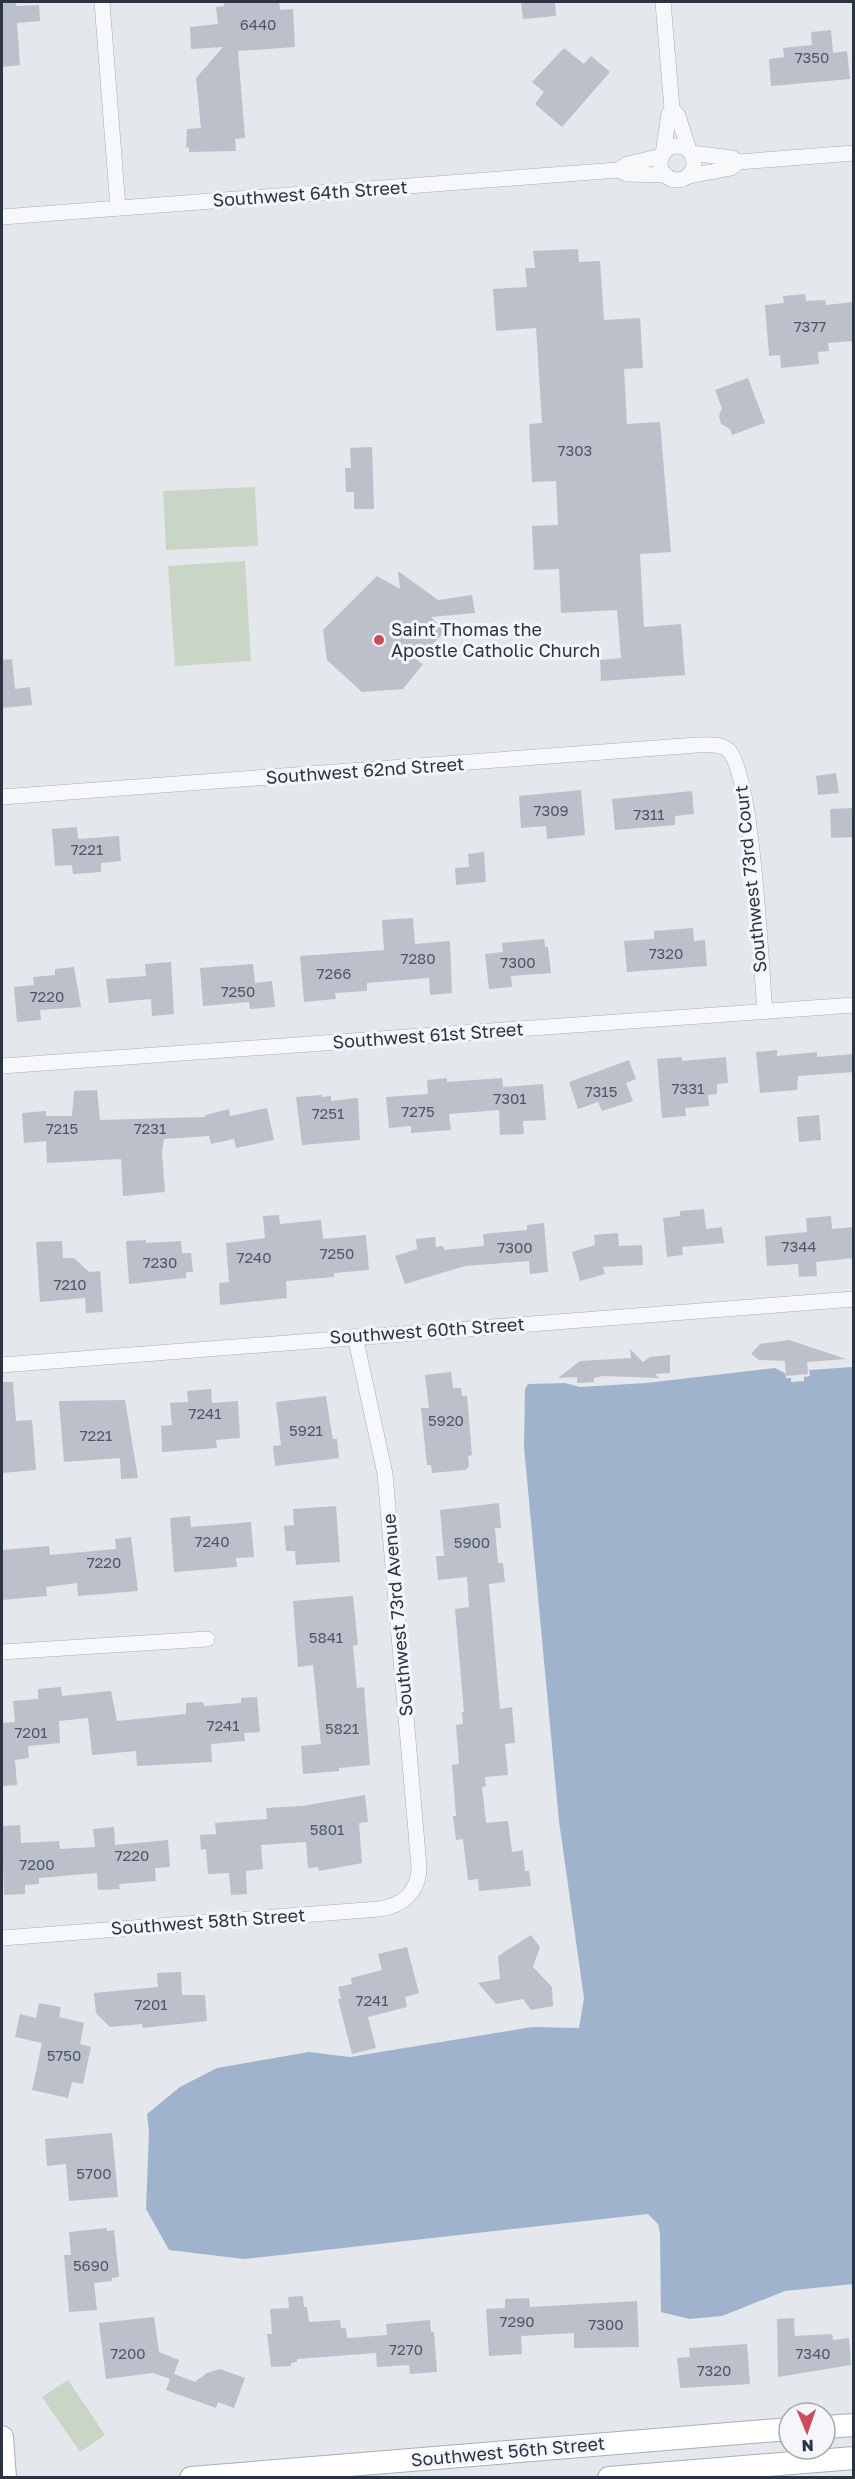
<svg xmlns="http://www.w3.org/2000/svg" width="855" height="2479" viewBox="0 0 855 2479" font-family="'Golos Text',sans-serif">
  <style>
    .green { fill: #c9d6c5 }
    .water { fill: #9fb4cc }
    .building { fill: #bbc0ca }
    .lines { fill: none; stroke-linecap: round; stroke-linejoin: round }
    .street-casing { stroke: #a9aeb7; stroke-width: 16 }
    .secondary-casing { stroke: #a9aeb7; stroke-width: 24 }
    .street { stroke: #f7f8fa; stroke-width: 15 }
    .secondary { stroke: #fff; stroke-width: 22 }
    .poi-dot { fill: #d1495b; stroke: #f4f6f9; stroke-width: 2 }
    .labels { text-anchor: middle; stroke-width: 6; stroke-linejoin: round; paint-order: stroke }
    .number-label { font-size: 15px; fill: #4f5766 }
    .street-label { font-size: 18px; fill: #2b3445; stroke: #f4f6f9 }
    .poi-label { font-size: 18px; fill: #2b3445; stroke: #f4f6f9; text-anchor: start }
  </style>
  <rect width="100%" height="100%" fill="#e4e7ec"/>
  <!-- green -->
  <g class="green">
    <polygon points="255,487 258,546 166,550 163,491"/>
    <polygon points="245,561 251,661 175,666 168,566"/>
    <polygon points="68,2380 105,2435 80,2452 42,2397"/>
  </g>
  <!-- water -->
  <polygon class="water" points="853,1367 853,2284 785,2291 722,2316 689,2319 661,2312 660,2233 658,2224 648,2214 244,2259 169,2250 146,2209 149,2132 147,2114 180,2087 217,2068 309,2052 350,2057 532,2027 579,2028 584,1998 559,1821 524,1447 525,1389 528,1384 565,1383 580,1387 646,1383 775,1368 785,1373 786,1378 791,1378 791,1382 804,1381 804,1377 810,1376 809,1370"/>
  <!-- building -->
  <g class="building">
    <polygon points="2,2 16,2 16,6 39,5 40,21 17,23 20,65 2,67"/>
    <polygon points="224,2 279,2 280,10 293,9 295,47 238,51 245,138 235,139 236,151 189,152 189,147 186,148 187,129 201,128 196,78 223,47 191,49 190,27 218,24 216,7 224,6"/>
    <polygon points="521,2 555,2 556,16 523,19"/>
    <polygon points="831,30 833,53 847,51 850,79 771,86 769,59 784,57 783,48 812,45 811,32"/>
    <polygon points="564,48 584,64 591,56 610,72 562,127 535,104 544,92 532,82"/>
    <polygon points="578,249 579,262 600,261 604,320 640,318 643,368 624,369 627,424 660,422 671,552 640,554 644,627 681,624 685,675 601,681 600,660 621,658 617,610 561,613 559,569 534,570 532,526 558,525 556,481 532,482 529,424 542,423 536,328 496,331 493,289 527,287 525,268 535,268 533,251"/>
    <polygon points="805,294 806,301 825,300 826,305 854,302 854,341 828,343 829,351 818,352 819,364 781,368 780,355 769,356 765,305 784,303 783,296"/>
    <polygon points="748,378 765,423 732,435 730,429 721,424 719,416 722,408 715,390"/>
    <polygon points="372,447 374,509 354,509 354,492 346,492 345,468 351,468 350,448"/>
    <polygon points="398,571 438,600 472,595 475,613 431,617 445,631 418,661 423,664 403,689 362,692 327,660 323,630 377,576 400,589"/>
    <polygon points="12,659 15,689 30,687 32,705 2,708 2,660"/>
    <polygon points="836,773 839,793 818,795 816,776"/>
    <polygon points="581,790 585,835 547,839 546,826 521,828 519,796"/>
    <polygon points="692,791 694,814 675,816 675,825 615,830 612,799"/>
    <polygon points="854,808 854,837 831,838 830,809"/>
    <polygon points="77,827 78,839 119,836 121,861 101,863 101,872 73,874 72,865 55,866 52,829"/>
    <polygon points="484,852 486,882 456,885 455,868 469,867 468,854"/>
    <polygon points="413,918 415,944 450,941 452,993 430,995 429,978 367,983 367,991 335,993 336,999 304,1002 300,956 384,950 382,920"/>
    <polygon points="693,928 694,941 705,940 707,966 627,972 624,941 654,939 654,931"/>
    <polygon points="544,939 545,947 548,947 551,973 511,976 512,987 489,989 485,954 503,952 502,943"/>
    <polygon points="171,962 174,1014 152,1016 151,999 109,1003 106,979 146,976 145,964"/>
    <polygon points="253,964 255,983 272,981 275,1007 250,1009 249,1002 203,1006 200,968"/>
    <polygon points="74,967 81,1007 40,1010 41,1020 17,1022 14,987 34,985 33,977 55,975 55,969"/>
    <polygon points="777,1050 777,1056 817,1052 817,1057 854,1054 854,1072 798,1076 797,1090 760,1093 756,1052"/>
    <polygon points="682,1057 682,1061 726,1057 728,1083 717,1084 717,1094 708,1095 709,1106 685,1108 686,1116 662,1118 657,1059"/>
    <polygon points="629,1060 636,1079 626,1083 633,1101 602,1111 598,1102 578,1109 569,1082"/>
    <polygon points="447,1078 447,1082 502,1078 503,1087 543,1084 546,1120 523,1121 524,1134 500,1135 499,1110 449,1114 451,1130 411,1133 411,1126 389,1128 386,1097 428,1094 427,1080"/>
    <polygon points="97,1090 100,1120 205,1117 205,1115 229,1109 230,1116 267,1108 274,1140 236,1148 234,1139 211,1144 209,1136 164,1139 162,1153 165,1192 123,1196 121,1159 47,1163 46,1141 24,1143 22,1113 46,1111 46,1116 72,1116 74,1091"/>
    <polygon points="322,1095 322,1097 331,1096 331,1101 358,1098 360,1140 302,1145 296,1097"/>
    <polygon points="819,1115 821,1140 799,1142 797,1117"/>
    <polygon points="704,1209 706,1229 722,1227 724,1243 682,1247 683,1255 667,1257 663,1218 680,1216 680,1211"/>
    <polygon points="279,1215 280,1224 321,1220 323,1239 366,1235 369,1270 334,1273 334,1277 286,1281 287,1298 220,1305 219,1283 229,1282 226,1243 265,1238 263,1216"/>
    <polygon points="831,1216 832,1229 854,1227 854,1258 816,1262 817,1276 799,1277 798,1264 767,1266 765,1236 807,1232 806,1218"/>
    <polygon points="544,1223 548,1272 530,1274 529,1261 465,1266 405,1284 395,1256 417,1249 416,1239 435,1237 436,1247 443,1246 444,1250 484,1246 483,1234 527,1230 527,1225"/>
    <polygon points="618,1233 619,1246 642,1245 643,1265 603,1267 605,1274 580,1281 572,1252 595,1245 594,1235"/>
    <polygon points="146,1240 146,1243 181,1241 182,1253 191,1253 193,1272 186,1272 186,1278 129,1284 126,1241"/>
    <polygon points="62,1241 63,1258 74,1258 89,1272 100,1271 103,1312 86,1313 85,1298 40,1302 36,1242"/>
    <polygon points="789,1340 846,1359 807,1362 808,1374 786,1376 785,1361 759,1360 751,1354 760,1344"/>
    <polygon points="630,1349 643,1362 650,1357 670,1355 670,1373 655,1374 659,1378 603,1376 594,1378 594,1382 577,1383 577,1377 558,1378 580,1361 631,1358"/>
    <polygon points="451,1372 453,1388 461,1388 462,1396 467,1396 472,1455 468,1456 469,1467 465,1470 432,1473 431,1465 427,1465 421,1408 429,1408 425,1375"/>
    <polygon points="2,1382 13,1382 16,1421 32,1420 36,1470 2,1473"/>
    <polygon points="211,1389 212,1403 238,1401 240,1438 216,1440 217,1448 162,1452 161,1426 172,1425 170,1403 188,1402 187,1391"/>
    <polygon points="326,1396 330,1423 333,1439 337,1439 339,1458 275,1466 273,1446 281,1445 276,1402"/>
    <polygon points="125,1400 138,1478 121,1479 120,1458 64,1462 59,1401"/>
    <polygon points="499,1503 501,1528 495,1528 498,1563 503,1563 505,1582 489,1584 500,1709 512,1707 515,1743 505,1744 508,1775 485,1777 486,1786 482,1787 486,1823 508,1821 512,1852 523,1850 525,1871 529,1871 531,1886 479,1891 478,1879 468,1880 463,1839 456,1840 453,1816 456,1816 452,1765 459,1764 456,1725 463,1724 462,1712 464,1712 455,1609 469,1607 467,1577 438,1580 436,1556 444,1556 440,1510"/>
    <polygon points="336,1506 340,1562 296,1565 295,1551 286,1551 284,1526 294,1525 293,1509"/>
    <polygon points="190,1516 191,1527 251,1522 254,1557 236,1558 237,1567 174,1572 170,1518"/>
    <polygon points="131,1537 138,1591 78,1596 77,1583 46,1587 47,1596 2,1600 2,1550 49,1546 50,1555 116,1549 115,1539"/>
    <polygon points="353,1596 358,1645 353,1646 357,1688 364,1687 370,1765 339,1768 339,1771 303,1774 301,1746 321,1744 313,1665 298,1667 293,1601"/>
    <polygon points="61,1687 62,1696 111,1691 117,1721 186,1714 186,1703 203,1702 204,1706 241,1703 241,1698 257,1697 260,1732 244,1733 245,1741 211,1744 212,1762 137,1766 136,1751 92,1755 88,1718 59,1721 60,1743 28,1746 29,1758 15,1760 17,1785 2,1786 2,1723 15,1722 13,1701 38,1699 38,1689"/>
    <polygon points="365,1795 368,1822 359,1823 362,1863 319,1871 318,1867 308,1868 306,1842 261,1845 263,1869 246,1871 247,1894 231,1895 229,1873 208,1874 206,1849 201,1850 200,1835 216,1834 215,1823 267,1819 266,1808 302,1806"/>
    <polygon points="20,1825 21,1843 59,1841 60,1849 95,1847 93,1829 114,1827 115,1845 168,1840 170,1867 155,1868 156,1881 119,1884 120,1889 98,1890 97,1873 39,1878 39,1884 25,1885 25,1894 4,1895 2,1826"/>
    <polygon points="531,1935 540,1947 533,1967 552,1987 553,2006 531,2010 523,1999 496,2004 478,1983 500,1979 498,1956"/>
    <polygon points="407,1947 419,1993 405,1997 407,2007 368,2017 376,2048 352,2054 338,1999 341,1999 338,1987 352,1984 351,1978 382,1970 378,1954"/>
    <polygon points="181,1972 182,1995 205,1995 207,2021 143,2028 142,2024 110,2027 96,2013 94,1993 158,1987 157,1973"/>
    <polygon points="39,2003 61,2007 59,2017 84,2023 80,2044 91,2047 83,2084 72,2082 68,2098 32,2090 42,2043 15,2037 20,2014 36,2018"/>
    <polygon points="112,2133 118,2197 69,2201 66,2164 47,2166 45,2139"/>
    <polygon points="107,2228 107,2231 114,2230 119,2277 112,2278 112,2281 94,2283 97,2310 69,2312 64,2255 71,2255 69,2232"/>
    <polygon points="303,2296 304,2307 307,2307 309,2322 340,2320 341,2328 346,2328 347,2338 387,2335 386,2324 430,2320 431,2332 434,2332 437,2372 410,2374 409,2365 377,2367 376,2353 297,2359 297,2362 291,2363 291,2366 271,2367 267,2334 272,2334 270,2309 289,2308 288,2297"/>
    <polygon points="529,2298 530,2307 637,2301 639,2347 574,2348 574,2333 521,2336 522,2354 489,2356 486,2309 505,2308 505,2299"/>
    <polygon points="154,2317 159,2352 179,2360 174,2374 195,2382 207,2373 220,2369 245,2378 234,2408 218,2402 216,2408 166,2390 170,2379 153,2373 106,2379 99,2323"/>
    <polygon points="794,2318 795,2336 832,2334 833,2340 849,2338 851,2365 778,2377 777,2319"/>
    <polygon points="747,2344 750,2384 680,2388 677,2358 690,2357 689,2348"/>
  </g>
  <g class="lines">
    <defs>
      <g id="street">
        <polyline points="102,2 118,208"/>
        <polyline points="672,109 678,116 689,150"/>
        <circle cx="677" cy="163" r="17"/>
        <polyline points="691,153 732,158 738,162 854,153"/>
        <polyline points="663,154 669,114 672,109 663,2"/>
        <polyline points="618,170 627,174 666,175"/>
        <polyline points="689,176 731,168 738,162"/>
        <polyline points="2,217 618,170 628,164 662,156"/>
        <path d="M2,797L697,745C707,745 721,743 728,750C753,772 761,969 765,1012"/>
        <polyline points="2,1066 854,1005"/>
        <polyline points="2,1365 854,1299"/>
        <polyline points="2,1652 207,1639"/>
        <path d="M2,1938L379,1909C403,1906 419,1891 419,1867L385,1474L355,1336"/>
      </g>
      <g id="secondary">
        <polyline points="825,2427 854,2425"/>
        <polyline points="2,2437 5,2478"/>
        <polyline points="191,2478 789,2429"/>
        <polyline points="609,2478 854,2458"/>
      </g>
    </defs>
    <!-- street casing -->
    <use href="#street" class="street-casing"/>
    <!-- secondary casing -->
    <use href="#secondary" class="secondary-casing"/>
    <!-- street -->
    <use href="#street" class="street"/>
    <!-- secondary -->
    <use href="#secondary" class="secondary"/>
  </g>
  <!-- markers -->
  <circle class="poi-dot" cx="379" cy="640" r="6"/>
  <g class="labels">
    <!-- number labels -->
    <g class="number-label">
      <text x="258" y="30">6440</text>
      <text x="812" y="63">7350</text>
      <text x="810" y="332">7377</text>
      <text x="575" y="456">7303</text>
      <text x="551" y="816">7309</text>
      <text x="649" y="820">7311</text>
      <text x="87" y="855">7221</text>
      <text x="666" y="959">7320</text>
      <text x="418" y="964">7280</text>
      <text x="518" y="968">7300</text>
      <text x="334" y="979">7266</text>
      <text x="238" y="997">7250</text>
      <text x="47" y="1002">7220</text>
      <text x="688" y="1094">7331</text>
      <text x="601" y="1097">7315</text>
      <text x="510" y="1104">7301</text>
      <text x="418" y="1117">7275</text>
      <text x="328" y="1119">7251</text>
      <text x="62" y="1134">7215</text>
      <text x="150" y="1134">7231</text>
      <text x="799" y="1252">7344</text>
      <text x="515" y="1253">7300</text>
      <text x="337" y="1259">7250</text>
      <text x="254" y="1263">7240</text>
      <text x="160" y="1268">7230</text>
      <text x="70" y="1290">7210</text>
      <text x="205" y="1419">7241</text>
      <text x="446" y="1426">5920</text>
      <text x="306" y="1436">5921</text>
      <text x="96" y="1441">7221</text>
      <text x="212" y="1547">7240</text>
      <text x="472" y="1548">5900</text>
      <text x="104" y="1568">7220</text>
      <text x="326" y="1643">5841</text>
      <text x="223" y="1731">7241</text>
      <text x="342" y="1734">5821</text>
      <text x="31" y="1738">7201</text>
      <text x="327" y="1835">5801</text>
      <text x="132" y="1861">7220</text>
      <text x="37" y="1870">7200</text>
      <text x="372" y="2006">7241</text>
      <text x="151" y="2010">7201</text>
      <text x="64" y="2061">5750</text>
      <text x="94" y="2179">5700</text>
      <text x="91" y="2271">5690</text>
      <text x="517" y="2327">7290</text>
      <text x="606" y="2330">7300</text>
      <text x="406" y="2355">7270</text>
      <text x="128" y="2359">7200</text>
      <text x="813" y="2359">7340</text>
      <text x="714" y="2376">7320</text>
    </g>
    <!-- street labels -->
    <g class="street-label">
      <text transform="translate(310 194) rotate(-4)" y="6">Southwest 64th Street</text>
      <text transform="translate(365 771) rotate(-4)" y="6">Southwest 62nd Street</text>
      <text transform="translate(751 879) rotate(-96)" y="6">Southwest 73rd Court</text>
      <text transform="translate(428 1036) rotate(-4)" y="6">Southwest 61st Street</text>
      <text transform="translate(427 1331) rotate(-4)" y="6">Southwest 60th Street</text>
      <text transform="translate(398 1615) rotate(-95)" y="6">Southwest 73rd Avenue</text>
      <text transform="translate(208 1922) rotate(-4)" y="6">Southwest 58th Street</text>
      <text transform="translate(508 2452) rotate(-5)" y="6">Southwest 56th Street</text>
    </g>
    <!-- poi labels -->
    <g class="poi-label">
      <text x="391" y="636">Saint Thomas the<tspan x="391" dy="21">Apostle Catholic Church</tspan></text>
    </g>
  </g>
  <!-- border -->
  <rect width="855" height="2479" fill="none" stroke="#2b3445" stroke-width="6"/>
  <!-- north arrow -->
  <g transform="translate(807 2431) rotate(178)"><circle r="28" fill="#f4f6f9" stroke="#a4a8b1" stroke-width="1.5"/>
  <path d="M0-4.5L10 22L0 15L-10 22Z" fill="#d1495b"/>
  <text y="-9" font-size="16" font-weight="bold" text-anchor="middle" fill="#2b3445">N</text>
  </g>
</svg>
